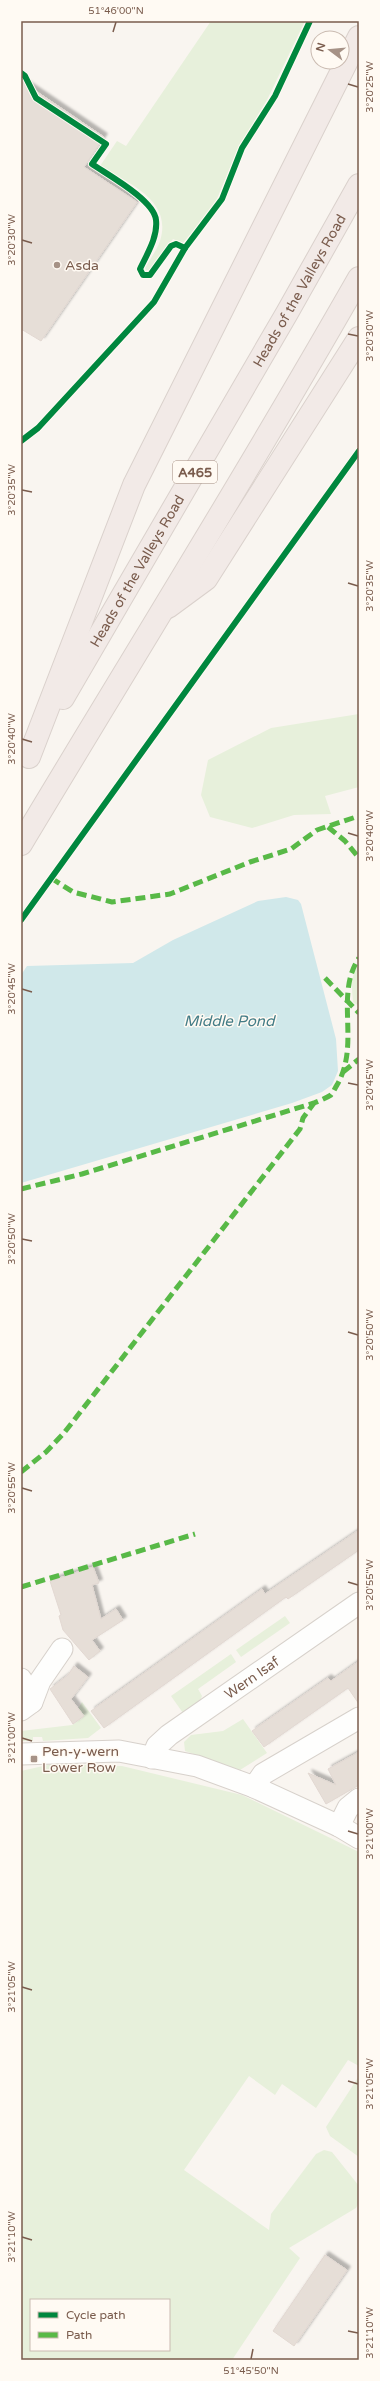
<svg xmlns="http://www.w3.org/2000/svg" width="380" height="2381" viewBox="0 0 380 2381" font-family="'Varela Round',sans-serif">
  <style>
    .green { fill: #e7f0db; fill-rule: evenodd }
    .water { fill: #d0e8ea }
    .building { fill: #e6ded7; stroke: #e2d8d2; filter: url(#shadow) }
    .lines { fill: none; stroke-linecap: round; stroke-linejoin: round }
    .minor-casing { stroke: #d7d1cb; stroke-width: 23 }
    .highway-casing { stroke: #dad1cc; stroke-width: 24 }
    .minor { stroke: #fefefd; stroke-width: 21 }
    .highway { stroke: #f2eae7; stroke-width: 22 }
    .quiet { stroke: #58b947; stroke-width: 5; stroke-dasharray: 10 5; stroke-linecap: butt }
    .cycleway-casing { stroke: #fffaf3; stroke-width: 8 }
    .cycleway { stroke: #00873e; stroke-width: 6 }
    .ticks { fill: none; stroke: #7a5c4d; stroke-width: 1.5 }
    .poi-dot { fill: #a69286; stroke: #fffaf3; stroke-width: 1.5 }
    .labels { text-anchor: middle; stroke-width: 3; stroke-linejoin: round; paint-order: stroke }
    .shield { fill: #fffaf3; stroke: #a28b7f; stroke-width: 1 }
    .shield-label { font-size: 13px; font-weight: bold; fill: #7a5c4d }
    .poi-label { font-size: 14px; fill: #7a5c4d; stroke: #fffaf3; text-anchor: start }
    .street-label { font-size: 14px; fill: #7a5c4d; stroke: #fffaf3 }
    .water-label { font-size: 15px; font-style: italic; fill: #437c86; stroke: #fffaf3 }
    .neatline { fill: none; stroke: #7a5c4d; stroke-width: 1.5 }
    .ticks-label { font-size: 10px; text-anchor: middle; fill: #7a5c4d }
  </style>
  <defs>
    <filter id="shadow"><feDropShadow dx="3.5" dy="-3.5" stdDeviation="1" flood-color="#0004"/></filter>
  </defs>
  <rect width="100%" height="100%" fill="#f9f5f0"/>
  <!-- green -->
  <g class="green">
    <path d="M211,21H305L267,100L239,146L214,206L183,243L173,239L150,270H146L145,268C150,259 157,250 160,241C173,200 128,183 100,166L117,141L126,146Z"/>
    <polygon points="359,714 359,787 325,796 331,814 294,815 252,828 210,817 201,795 208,760 271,728"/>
    <path d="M359,964V1006L353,1002C352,988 350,975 359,964Z"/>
    <polygon points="285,1616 290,1623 241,1657 236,1650"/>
    <polygon points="231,1654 236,1662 198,1689 202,1696 200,1701 183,1713 171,1696"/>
    <polygon points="82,1702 101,1728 88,1738 43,1741 42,1737 33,1737 33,1741 21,1741 21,1731 72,1725 82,1718 77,1711"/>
    <polygon points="243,1719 267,1753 240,1770 185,1751 184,1742 191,1735 223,1731"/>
    <path d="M52,1764L122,1766L242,1795L359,1852V2066L348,2060L316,2108L282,2084L275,2095L249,2076L184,2170L269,2230L271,2214L316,2154L324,2150L332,2152L359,2186V2202L356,2208L289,2248L300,2258L232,2360H21V1771ZM31,2300H169V2350H31Z"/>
    <polygon points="359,2076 359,2157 330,2136 326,2127"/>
  </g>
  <!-- water -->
  <polygon class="water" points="286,897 298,900 301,904 336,1039 338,1071 332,1085 322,1092 292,1103 21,1183 21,975 27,966 133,963 173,940 258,901"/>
  <!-- building -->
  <g class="building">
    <polygon points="21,81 104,137 84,167 137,202 41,341 21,329"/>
    <polygon points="359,1530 359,1550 288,1599 286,1597 104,1728 91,1711 262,1589 265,1594"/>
    <polygon points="93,1567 99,1583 92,1585 101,1619 116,1609 123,1620 92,1640 100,1651 89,1660 63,1630 59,1616 61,1615 50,1581"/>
    <polygon points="359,1661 359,1704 348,1688 264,1747 252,1731 328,1678 331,1681"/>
    <polygon points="74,1666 88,1677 71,1699 84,1716 73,1724 50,1689 68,1675"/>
    <polygon points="359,1752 359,1785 326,1804 308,1773 336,1785 328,1769"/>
    <polygon points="325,2255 347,2270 294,2346 273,2331"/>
  </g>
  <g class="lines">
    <defs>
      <g id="minor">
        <polyline points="21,1679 32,1702"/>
        <polyline points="21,1710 32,1702 40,1681 62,1649"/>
        <polyline points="21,1754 119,1751 197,1766 254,1787 339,1826 359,1838"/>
        <path id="s1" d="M152,1758L157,1746L169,1735L359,1603"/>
        <polyline points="254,1787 263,1774 359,1718"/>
        <polyline points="339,1826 348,1808 359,1799"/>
      </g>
      <g id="highway">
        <polyline points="168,607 206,579 359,338"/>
        <path id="s2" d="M63,698L287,313L359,185"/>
        <polyline points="29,757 134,485 359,37"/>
        <path d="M21,844C134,656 250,469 359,278"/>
      </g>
    </defs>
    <!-- minor casing -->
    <use href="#minor" class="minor-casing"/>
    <!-- highway casing -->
    <use href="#highway" class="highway-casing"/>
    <!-- minor -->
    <use href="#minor" class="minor"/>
    <!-- highway -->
    <use href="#highway" class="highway"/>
    <!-- quiet -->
    <g class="quiet">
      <polyline points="328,827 345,841 359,858"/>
      <polyline points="51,878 73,892 112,902 170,894 250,862 291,849 317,830 359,816"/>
      <polyline points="325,978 359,1013"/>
      <polyline points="343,1072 359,1059"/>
      <path d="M21,1189L82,1174L314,1103C319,1101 326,1098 331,1095C333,1093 335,1088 337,1085C361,1044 334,995 359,958"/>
      <polyline points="21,1472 46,1452 64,1433 300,1129 303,1118 314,1103"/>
      <polyline points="21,1587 195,1534"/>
    </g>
    <defs>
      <g id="cycleway">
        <path d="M21,73L25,76L36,98L106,144L92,164C108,175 154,200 156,220C158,237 147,254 140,269L143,275H150L171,246L176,244L185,248"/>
        <polyline points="21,441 38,428 154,302 185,248 222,199 242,148 275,96 310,21"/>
        <polyline points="21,920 359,451"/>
      </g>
    </defs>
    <!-- cycleway casing -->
    <use href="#cycleway" class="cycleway-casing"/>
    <!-- cycleway -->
    <use href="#cycleway" class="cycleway"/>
  </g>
  <!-- ticks -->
  <path class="ticks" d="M113,32L116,22M348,84L358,87M22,240L32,243M348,334L358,336M22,490L32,492M348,583L358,586M22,739L32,742M348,833L358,836M22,989L32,992M348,1083L358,1085M22,1239L32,1241M348,1332L358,1335M22,1488L32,1491M348,1582L358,1585M22,1738L32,1741M348,1831L358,1834M22,1987L32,1990M348,2081L358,2084M22,2237L32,2240M348,2331L358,2333M251,2359L253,2349"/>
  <!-- markers -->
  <g class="poi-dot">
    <circle cx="57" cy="265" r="4"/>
    <rect x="30" y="1755" width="8" height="8" rx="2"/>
  </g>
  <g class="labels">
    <!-- shield labels -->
    <rect class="shield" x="173" y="461" width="44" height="22" rx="3"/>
    <g class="shield-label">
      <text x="195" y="477">A465</text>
    </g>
    <!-- poi labels -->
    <g class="poi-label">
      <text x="65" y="270">Asda</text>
      <text x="42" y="1756">Pen-y-wern<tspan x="42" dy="16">Lower Row</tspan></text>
    </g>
    <!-- street labels -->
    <g class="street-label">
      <text dy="5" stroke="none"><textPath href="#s2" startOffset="471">Heads of the Valleys Road</textPath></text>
      <text dy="5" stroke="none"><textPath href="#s2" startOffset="147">Heads of the Valleys Road</textPath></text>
      <text dy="5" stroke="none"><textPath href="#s1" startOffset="130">Wern Isaf</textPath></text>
    </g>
    <!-- water labels -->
    <g class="water-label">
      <text x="229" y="1026">Middle Pond</text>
    </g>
  </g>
  <!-- border -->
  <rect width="380" height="2381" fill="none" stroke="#fffaf3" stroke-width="44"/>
  <!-- legend -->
  <rect x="30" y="2299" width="140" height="52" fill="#fffaf3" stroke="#cabbb1"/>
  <rect x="38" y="2312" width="20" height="6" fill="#00873e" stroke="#cabbb1"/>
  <text x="66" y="2319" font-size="12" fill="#7a5c4d">Cycle path</text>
  <rect x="38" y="2332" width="20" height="6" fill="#58b947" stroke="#cabbb1"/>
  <text x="66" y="2339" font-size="12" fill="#7a5c4d">Path</text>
  <!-- north arrow -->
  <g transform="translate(330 50) rotate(286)"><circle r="19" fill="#fffaf3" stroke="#cabbb1"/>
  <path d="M0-3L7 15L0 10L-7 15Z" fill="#a69286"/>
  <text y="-6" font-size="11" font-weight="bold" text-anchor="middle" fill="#7a5c4d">N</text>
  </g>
  <rect x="22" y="22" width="336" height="2337" class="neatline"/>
  <g class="ticks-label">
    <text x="116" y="14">51°46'00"N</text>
    <text transform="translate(369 87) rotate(-90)" y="4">3°20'25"W</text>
    <text transform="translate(11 240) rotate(-90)" y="4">3°20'30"W</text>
    <text transform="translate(369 336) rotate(-90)" y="4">3°20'30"W</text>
    <text transform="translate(11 490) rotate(-90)" y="4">3°20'35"W</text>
    <text transform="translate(369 586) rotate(-90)" y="4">3°20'35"W</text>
    <text transform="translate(11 739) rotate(-90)" y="4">3°20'40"W</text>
    <text transform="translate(369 836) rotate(-90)" y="4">3°20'40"W</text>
    <text transform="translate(11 989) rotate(-90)" y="4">3°20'45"W</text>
    <text transform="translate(369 1085) rotate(-90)" y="4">3°20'45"W</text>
    <text transform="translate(11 1239) rotate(-90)" y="4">3°20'50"W</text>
    <text transform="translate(369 1335) rotate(-90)" y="4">3°20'50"W</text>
    <text transform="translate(11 1488) rotate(-90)" y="4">3°20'55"W</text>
    <text transform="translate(369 1585) rotate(-90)" y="4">3°20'55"W</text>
    <text transform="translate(11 1738) rotate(-90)" y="4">3°21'00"W</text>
    <text transform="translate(369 1834) rotate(-90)" y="4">3°21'00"W</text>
    <text transform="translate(11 1987) rotate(-90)" y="4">3°21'05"W</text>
    <text transform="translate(369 2084) rotate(-90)" y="4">3°21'05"W</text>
    <text transform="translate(11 2237) rotate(-90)" y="4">3°21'10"W</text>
    <text transform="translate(369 2333) rotate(-90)" y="4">3°21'10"W</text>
    <text x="251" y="2374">51°45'50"N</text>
  </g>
</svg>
